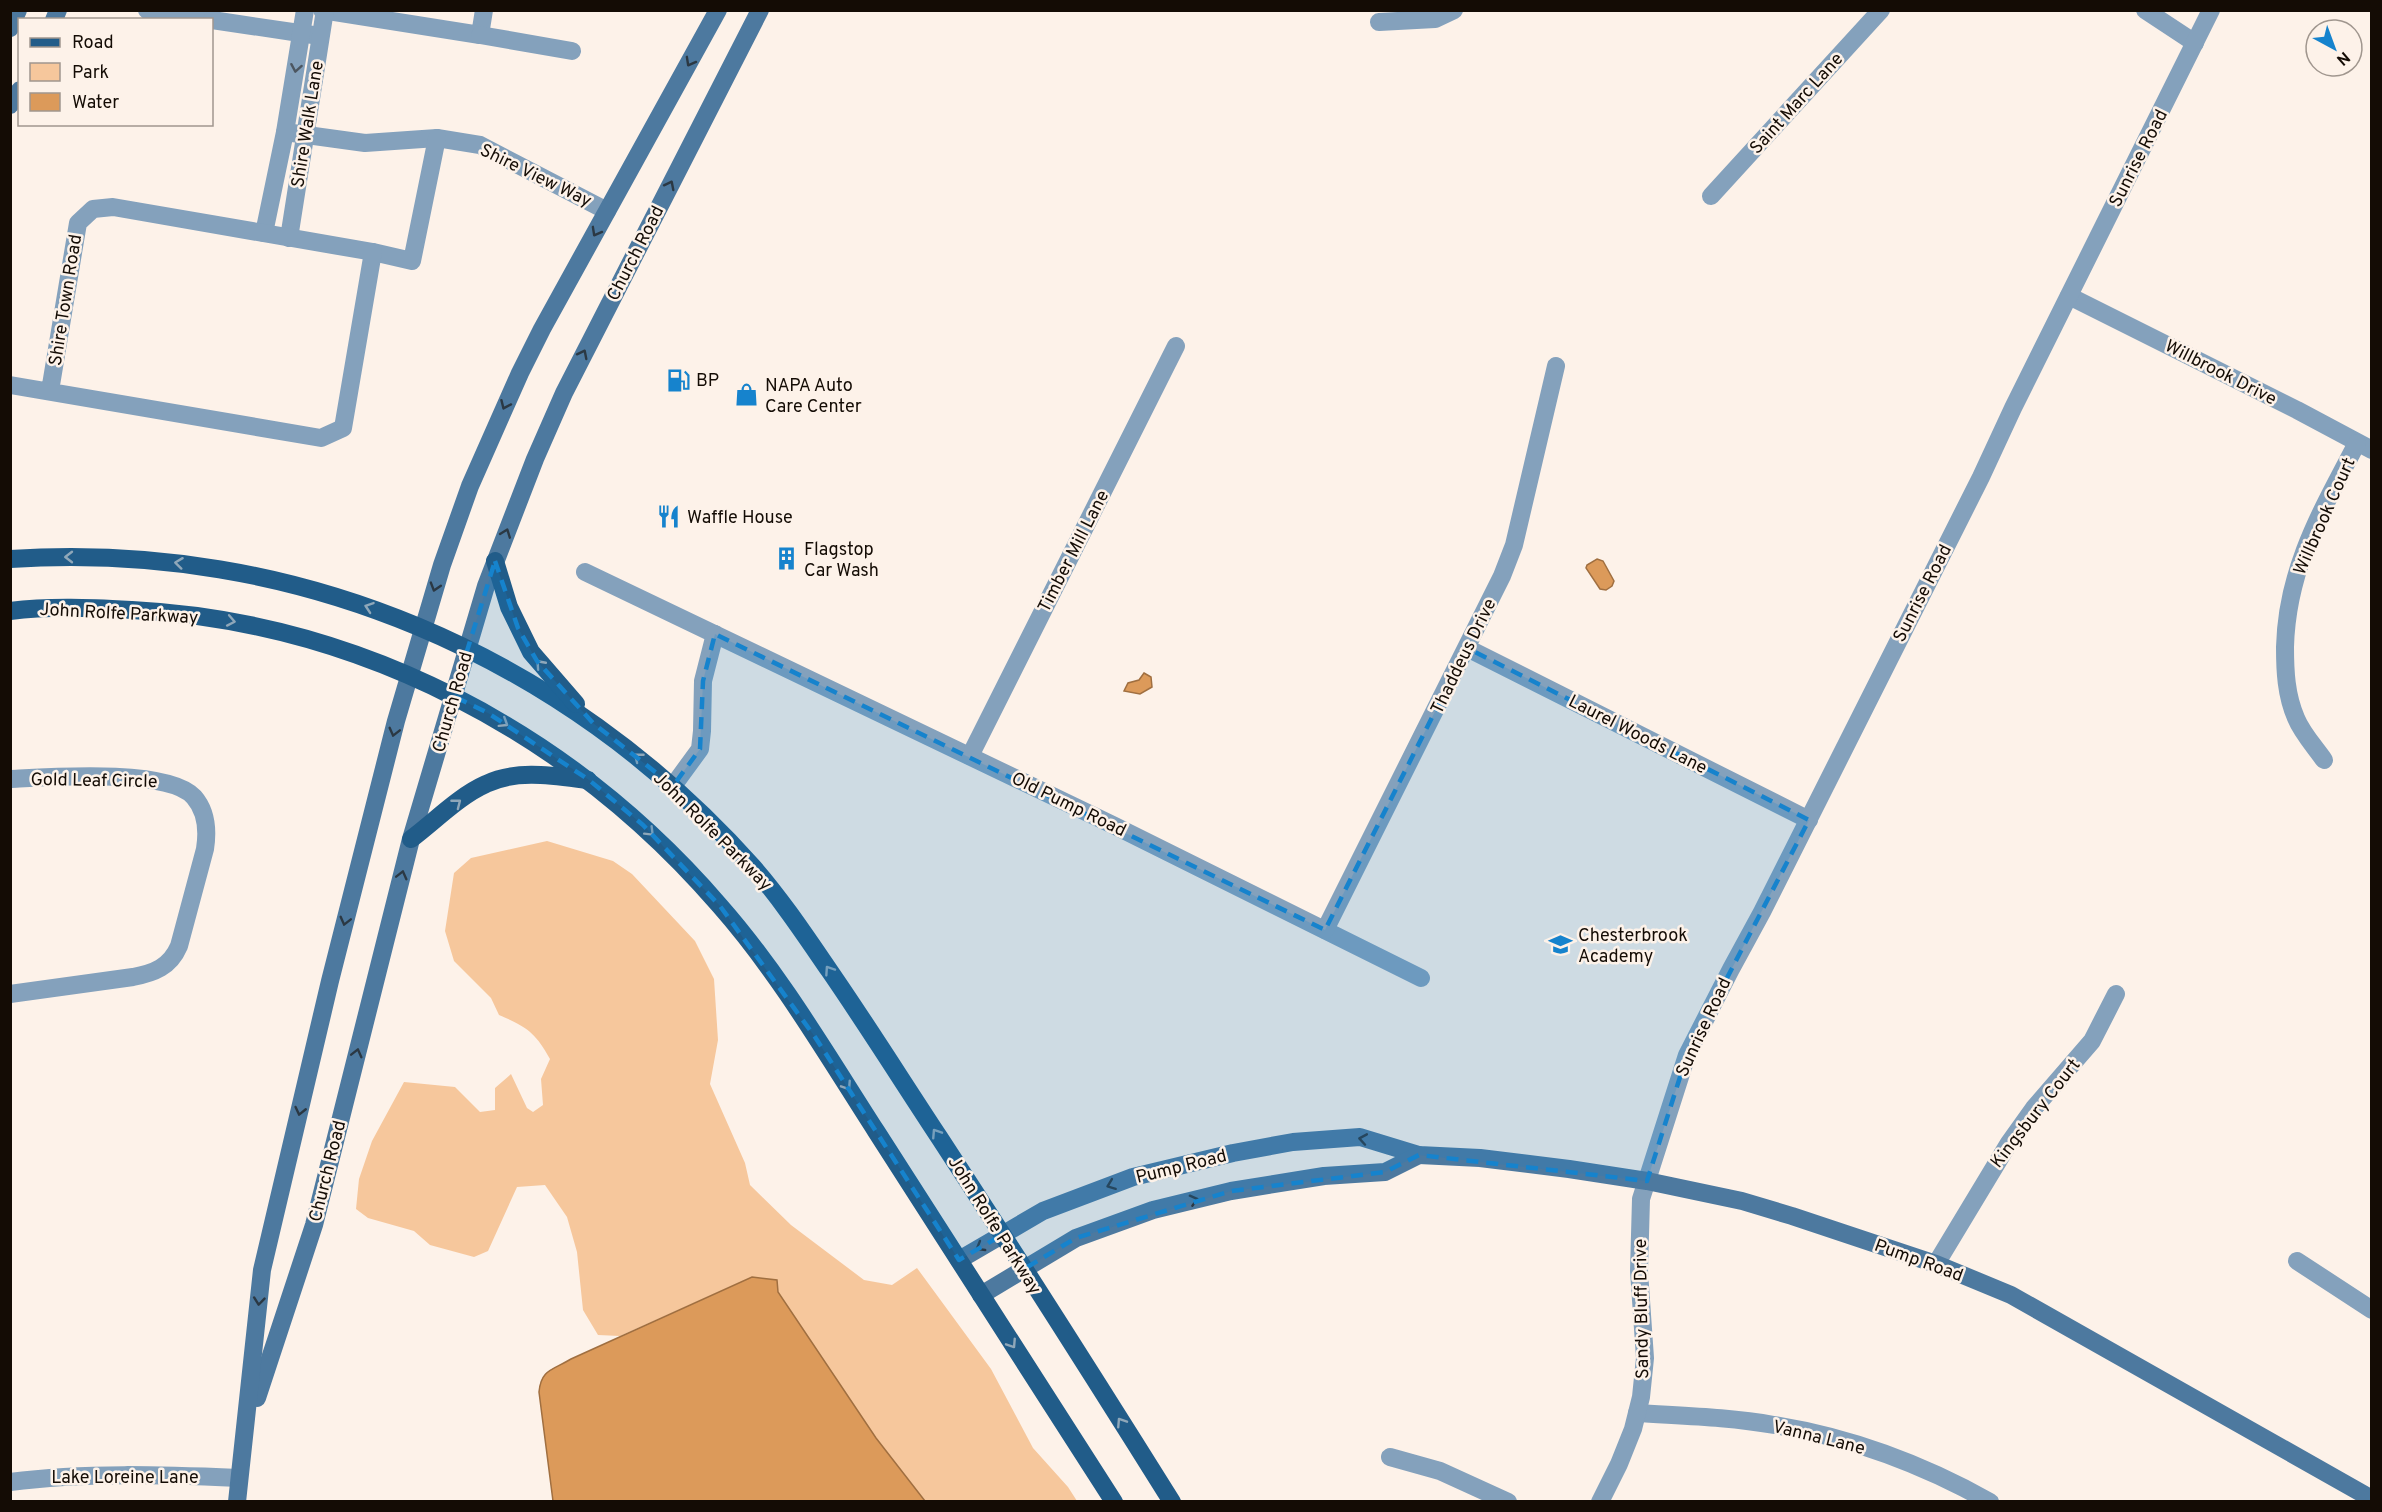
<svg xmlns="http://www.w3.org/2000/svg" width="2382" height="1512" viewBox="0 0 2382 1512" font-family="Overpass,sans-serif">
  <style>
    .green { fill: #f6c79c }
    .water { fill: #dc9a5a; stroke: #a06f40; stroke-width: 1.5 }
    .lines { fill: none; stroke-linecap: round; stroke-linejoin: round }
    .street { stroke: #84a1bc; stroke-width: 18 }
    .secondary { stroke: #4d799f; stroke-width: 18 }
    .primary { stroke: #215c89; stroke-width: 18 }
    .oneway { stroke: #2b3843 }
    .oneway2 { stroke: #4c5660 }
    .oneway3 { stroke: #8fa7b9 }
    .marked { fill: #1683cd; fill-opacity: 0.2; stroke: #1683cd; stroke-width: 4.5; stroke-dasharray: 12 8; stroke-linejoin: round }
    .labels { text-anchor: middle; stroke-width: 5; stroke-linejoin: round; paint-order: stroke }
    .street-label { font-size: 18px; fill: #140c05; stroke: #fdf2e9 }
    .poi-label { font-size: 18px; fill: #140c05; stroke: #fdf2e9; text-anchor: start }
  </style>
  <rect width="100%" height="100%" fill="#fdf2e9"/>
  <!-- green -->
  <path class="green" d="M547,841L613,861L632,874L695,941L714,979L718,1040L710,1084L745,1163L750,1185L791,1225L864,1280L892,1285L917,1268L991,1369L1033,1448L1068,1487L1077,1501H925L876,1438L778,1292L777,1280L752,1277L620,1336L598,1335L583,1310L577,1252L567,1217L545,1185L517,1187L488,1251L474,1257L430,1245L414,1231L368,1218L356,1209L359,1179L372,1141L404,1082L455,1087L480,1112L495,1110V1088L511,1074L527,1108L533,1112L543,1105L541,1079L550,1059C535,1032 527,1027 499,1015L491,998L454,961L445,931L454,873L471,858Z"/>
  <!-- water -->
  <g class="water">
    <polygon points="1597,559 1603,561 1614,581 1612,586 1606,590 1600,589 1586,568 1587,565"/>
    <polygon points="1144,673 1151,677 1152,687 1140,694 1124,691 1128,683 1139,680"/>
    <path d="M752,1277L777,1280L778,1292L876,1438L925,1501H553L539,1392C541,1369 553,1370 571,1359Z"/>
  </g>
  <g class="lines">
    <!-- street -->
    <g class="street">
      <polyline points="147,10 206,20"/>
      <polyline points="322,10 480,35 484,10"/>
      <polyline points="2145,10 2195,43"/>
      <polyline points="212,20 313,35"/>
      <polyline points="1379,22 1435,19 1454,10"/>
      <polyline points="480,35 572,51"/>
      <polyline points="285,132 365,143 437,138 480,145 607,211"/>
      <polyline points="1711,196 1881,10"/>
      <polyline points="264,233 285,132 305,10"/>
      <polyline points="289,238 325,10"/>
      <polyline points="373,252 412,261 437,138"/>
      <polyline points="2069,296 2297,410 2372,450"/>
      <polyline points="10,385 321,438 343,428 373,252 113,207 93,209 78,223 50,391"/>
      <polyline points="585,572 1115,826 1421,978"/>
      <polyline points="1467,648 1809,820"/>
      <polyline points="970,756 1176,346"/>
      <path d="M2324,760C2315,747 2302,733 2296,718C2286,695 2285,671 2285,647C2287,568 2322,510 2357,443"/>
      <path d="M10,779C49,777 169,768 194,797C207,812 208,830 205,849L179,946C170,967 154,973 133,977L10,994"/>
      <polyline points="673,786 700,749 702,731 703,681 715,634"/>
      <polyline points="1325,930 1502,576 1514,545 1556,366"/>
      <polyline points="2297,1261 2372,1310"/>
      <polyline points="1936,1264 2009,1143 2034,1108 2092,1041 2116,994"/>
      <path d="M1637,1413C1683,1416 1729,1417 1774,1425C1849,1437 1924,1465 1990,1502"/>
      <polyline points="1390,1457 1440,1471 1508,1502"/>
      <path d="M10,1482C86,1472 163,1475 239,1478"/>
      <polyline points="1600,1502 1619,1464 1633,1429 1641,1397 1645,1358 1639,1271 1641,1199 1687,1055 1731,969 1762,912 1981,477 2013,408 2211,10"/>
    </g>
    <!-- secondary -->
    <g class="secondary">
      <polyline points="54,20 58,10"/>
      <polyline points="10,28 18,10"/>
      <polyline points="10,105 20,90"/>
      <polyline points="959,1260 1043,1211 1133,1177 1233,1153 1293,1142 1360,1137 1419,1155 1480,1158 1569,1169 1647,1181 1742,1201 1792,1216 1936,1264 2011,1295 2372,1499"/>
      <polyline points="981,1295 1076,1238 1153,1210 1231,1191 1324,1176 1385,1172 1419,1155"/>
      <polyline points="257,1398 314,1225 411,839 486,586 535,459 564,393 760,10"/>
      <polyline points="237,1502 262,1270 330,981 396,721 442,565 470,486 520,373 542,329 718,10"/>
    </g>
    <!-- primary -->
    <g class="primary">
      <path d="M10,559C295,540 564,655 753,867C781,899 805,935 829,970C867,1025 902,1081 939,1137C1018,1258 1095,1379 1172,1502"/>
      <polyline points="495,561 509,607 531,652 576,704"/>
      <path d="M10,611C51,606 91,608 132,610C361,622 571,733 720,906C779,973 827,1055 876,1131C956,1254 1035,1378 1114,1502"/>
      <path d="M411,839C435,821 459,796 486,784C517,769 555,776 588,780"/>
    </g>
  </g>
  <!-- one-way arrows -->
  <defs><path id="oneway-chevron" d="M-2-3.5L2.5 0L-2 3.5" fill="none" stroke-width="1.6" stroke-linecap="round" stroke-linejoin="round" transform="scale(1.5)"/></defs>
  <g class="oneway">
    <use href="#oneway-chevron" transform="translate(690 62) rotate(119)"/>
    <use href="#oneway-chevron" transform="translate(670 185) rotate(-63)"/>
    <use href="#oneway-chevron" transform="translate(596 232) rotate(119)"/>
    <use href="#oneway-chevron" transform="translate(583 354) rotate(-63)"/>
    <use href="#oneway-chevron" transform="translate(505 405) rotate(114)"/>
    <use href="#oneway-chevron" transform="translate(506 533) rotate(-69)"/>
    <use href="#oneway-chevron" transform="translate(435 587) rotate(107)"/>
    <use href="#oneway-chevron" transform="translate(394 732) rotate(104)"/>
    <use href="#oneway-chevron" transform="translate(402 875) rotate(-76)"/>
    <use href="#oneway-chevron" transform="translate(345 921) rotate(104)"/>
    <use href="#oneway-chevron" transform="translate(357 1053) rotate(-76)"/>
    <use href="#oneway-chevron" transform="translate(300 1111) rotate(103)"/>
    <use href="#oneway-chevron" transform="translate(1363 1139) rotate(-170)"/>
    <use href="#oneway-chevron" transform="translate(1111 1185) rotate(159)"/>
    <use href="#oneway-chevron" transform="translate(1194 1200) rotate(-14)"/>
    <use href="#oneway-chevron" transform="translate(980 1247) rotate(150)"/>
    <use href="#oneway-chevron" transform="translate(259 1301) rotate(96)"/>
  </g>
  <use class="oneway2" href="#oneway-chevron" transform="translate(296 68) rotate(100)"/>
  <g class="oneway3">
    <use href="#oneway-chevron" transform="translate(69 557) rotate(180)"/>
    <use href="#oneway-chevron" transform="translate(179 563) rotate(-173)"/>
    <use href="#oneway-chevron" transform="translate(369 607) rotate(-161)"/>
    <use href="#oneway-chevron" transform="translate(231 621) rotate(11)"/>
    <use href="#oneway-chevron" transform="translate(540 664) rotate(-132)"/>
    <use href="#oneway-chevron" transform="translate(504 723) rotate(32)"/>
    <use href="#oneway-chevron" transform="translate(638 757) rotate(-142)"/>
    <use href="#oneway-chevron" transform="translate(457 803) rotate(-38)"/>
    <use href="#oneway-chevron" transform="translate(650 832) rotate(45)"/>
    <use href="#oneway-chevron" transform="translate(829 970) rotate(-124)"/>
    <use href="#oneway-chevron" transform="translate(847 1086) rotate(57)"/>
    <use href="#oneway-chevron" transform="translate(936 1133) rotate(-123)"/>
    <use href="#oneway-chevron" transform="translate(1012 1344) rotate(57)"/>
    <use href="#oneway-chevron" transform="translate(1121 1422) rotate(-123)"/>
  </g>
  <!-- marked area -->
  <path class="marked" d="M495,561L518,628L537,661L593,723L673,786L700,749L703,681L715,634L1325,930L1467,648L1809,820L1687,1055L1647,1181L1419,1155L1385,1172L1231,1191L1076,1238L1024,1269L1002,1235L959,1260L815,1037L720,906L643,825L589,780L488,713L453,696Z"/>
  <!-- icons -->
  <defs>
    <symbol id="fuel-bare" viewBox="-9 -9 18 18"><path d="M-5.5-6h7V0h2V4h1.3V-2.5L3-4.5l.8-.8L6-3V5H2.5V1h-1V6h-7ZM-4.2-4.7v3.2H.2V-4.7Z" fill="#1683cd" stroke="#fdf2e9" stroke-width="2.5" paint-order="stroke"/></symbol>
    <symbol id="shop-bare" viewBox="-9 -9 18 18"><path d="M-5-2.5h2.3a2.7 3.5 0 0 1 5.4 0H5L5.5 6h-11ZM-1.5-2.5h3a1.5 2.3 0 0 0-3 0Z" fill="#1683cd" stroke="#fdf2e9" stroke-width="2.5" paint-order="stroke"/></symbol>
    <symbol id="restaurant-bare" viewBox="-9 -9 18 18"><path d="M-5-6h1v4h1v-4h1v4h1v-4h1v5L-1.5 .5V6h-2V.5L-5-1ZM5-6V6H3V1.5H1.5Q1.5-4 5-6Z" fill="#1683cd" stroke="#fdf2e9" stroke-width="2.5" paint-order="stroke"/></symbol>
    <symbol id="building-bare" viewBox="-9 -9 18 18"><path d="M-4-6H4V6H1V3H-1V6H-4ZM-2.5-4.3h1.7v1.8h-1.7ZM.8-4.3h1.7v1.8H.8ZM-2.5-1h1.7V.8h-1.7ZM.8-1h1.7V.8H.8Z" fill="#1683cd" stroke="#fdf2e9" stroke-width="2.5" paint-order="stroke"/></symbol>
    <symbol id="school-bare" viewBox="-9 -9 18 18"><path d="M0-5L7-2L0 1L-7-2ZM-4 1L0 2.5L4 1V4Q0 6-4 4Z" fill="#1683cd" stroke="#fdf2e9" stroke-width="2.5" paint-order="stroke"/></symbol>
  </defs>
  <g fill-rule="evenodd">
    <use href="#fuel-bare" x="662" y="364" width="33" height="33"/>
    <use href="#shop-bare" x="730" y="378" width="33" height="33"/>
    <use href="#restaurant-bare" x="652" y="500" width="33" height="33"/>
    <use href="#building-bare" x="770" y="542" width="33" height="33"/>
    <use href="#school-bare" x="1544" y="928" width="33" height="33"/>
  </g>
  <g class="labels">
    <!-- street labels -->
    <g class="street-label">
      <text transform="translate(1796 103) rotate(-48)" y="6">Saint Marc Lane</text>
      <text transform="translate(307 124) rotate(-81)" y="6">Shire Walk Lane</text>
      <text transform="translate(2138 158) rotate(-63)" y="6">Sunrise Road</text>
      <text transform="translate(536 175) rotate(26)" y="6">Shire View Way</text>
      <text transform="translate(635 253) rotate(-63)" y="6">Church Road</text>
      <text transform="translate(65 300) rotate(-81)" y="6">Shire Town Road</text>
      <text transform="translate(2221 372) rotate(27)" y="6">Willbrook Drive</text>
      <text transform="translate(2324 516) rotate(-66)" y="6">Willbrook Court</text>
      <text transform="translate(1073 551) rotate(-63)" y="6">Timber Mill Lane</text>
      <text transform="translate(1922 593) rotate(-63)" y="6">Sunrise Road</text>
      <text transform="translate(119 613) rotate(3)" y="6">John Rolfe Parkway</text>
      <text transform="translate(1463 656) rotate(-64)" y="6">Thaddeus Drive</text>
      <text transform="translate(452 702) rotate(-74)" y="6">Church Road</text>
      <text transform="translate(1638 734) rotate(27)" y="6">Laurel Woods Lane</text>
      <text transform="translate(94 780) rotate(1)" y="6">Gold Leaf Circle</text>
      <text transform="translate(1069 804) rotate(26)" y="6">Old Pump Road</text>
      <text transform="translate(713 831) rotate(45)" y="6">John Rolfe Parkway</text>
      <text transform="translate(1703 1027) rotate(-65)" y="6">Sunrise Road</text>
      <text transform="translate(2035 1113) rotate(-52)" y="6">Kingsbury Court</text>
      <text transform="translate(1181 1166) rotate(-14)" y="6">Pump Road</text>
      <text transform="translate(327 1171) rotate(-76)" y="6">Church Road</text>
      <text transform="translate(995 1225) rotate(58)" y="6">John Rolfe Parkway</text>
      <text transform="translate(1919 1260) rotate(20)" y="6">Pump Road</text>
      <text transform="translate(1641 1309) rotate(-91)" y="6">Sandy Bluff Drive</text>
      <text transform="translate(1819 1437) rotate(14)" y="6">Vanna Lane</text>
      <text x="125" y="1483">Lake Loreine Lane</text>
    </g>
    <!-- poi labels -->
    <g class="poi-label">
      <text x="696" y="386">BP</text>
      <text x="765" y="391">NAPA Auto<tspan x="765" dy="21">Care Center</tspan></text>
      <text x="687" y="523">Waffle House</text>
      <text x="804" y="555">Flagstop<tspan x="804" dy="21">Car Wash</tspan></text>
      <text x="1578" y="941">Chesterbrook<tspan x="1578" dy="21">Academy</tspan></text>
    </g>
  </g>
  <!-- border -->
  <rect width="2382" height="1512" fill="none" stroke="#140c05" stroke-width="24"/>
  <!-- legend -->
  <rect x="18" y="18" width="195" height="108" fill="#fdf2e9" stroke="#a0968e" stroke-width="1.5"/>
  <rect x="30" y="38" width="30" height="9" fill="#215c89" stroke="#a0968e" stroke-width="1.5"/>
  <text x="72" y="48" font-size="18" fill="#140c05">Road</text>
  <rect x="30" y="63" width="30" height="18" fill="#f6c79c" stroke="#a0968e" stroke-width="1.5"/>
  <text x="72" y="78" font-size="18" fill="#140c05">Park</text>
  <rect x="30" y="93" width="30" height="18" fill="#dc9a5a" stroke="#a0968e" stroke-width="1.5"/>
  <text x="72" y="108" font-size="18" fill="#140c05">Water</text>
  <!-- north arrow -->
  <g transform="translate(2334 48) rotate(139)"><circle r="28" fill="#fdf2e9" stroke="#a0968e" stroke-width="1.5"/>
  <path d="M0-4.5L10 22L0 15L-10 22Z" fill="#1683cd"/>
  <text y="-9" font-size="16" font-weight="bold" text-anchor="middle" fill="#140c05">N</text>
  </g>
</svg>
